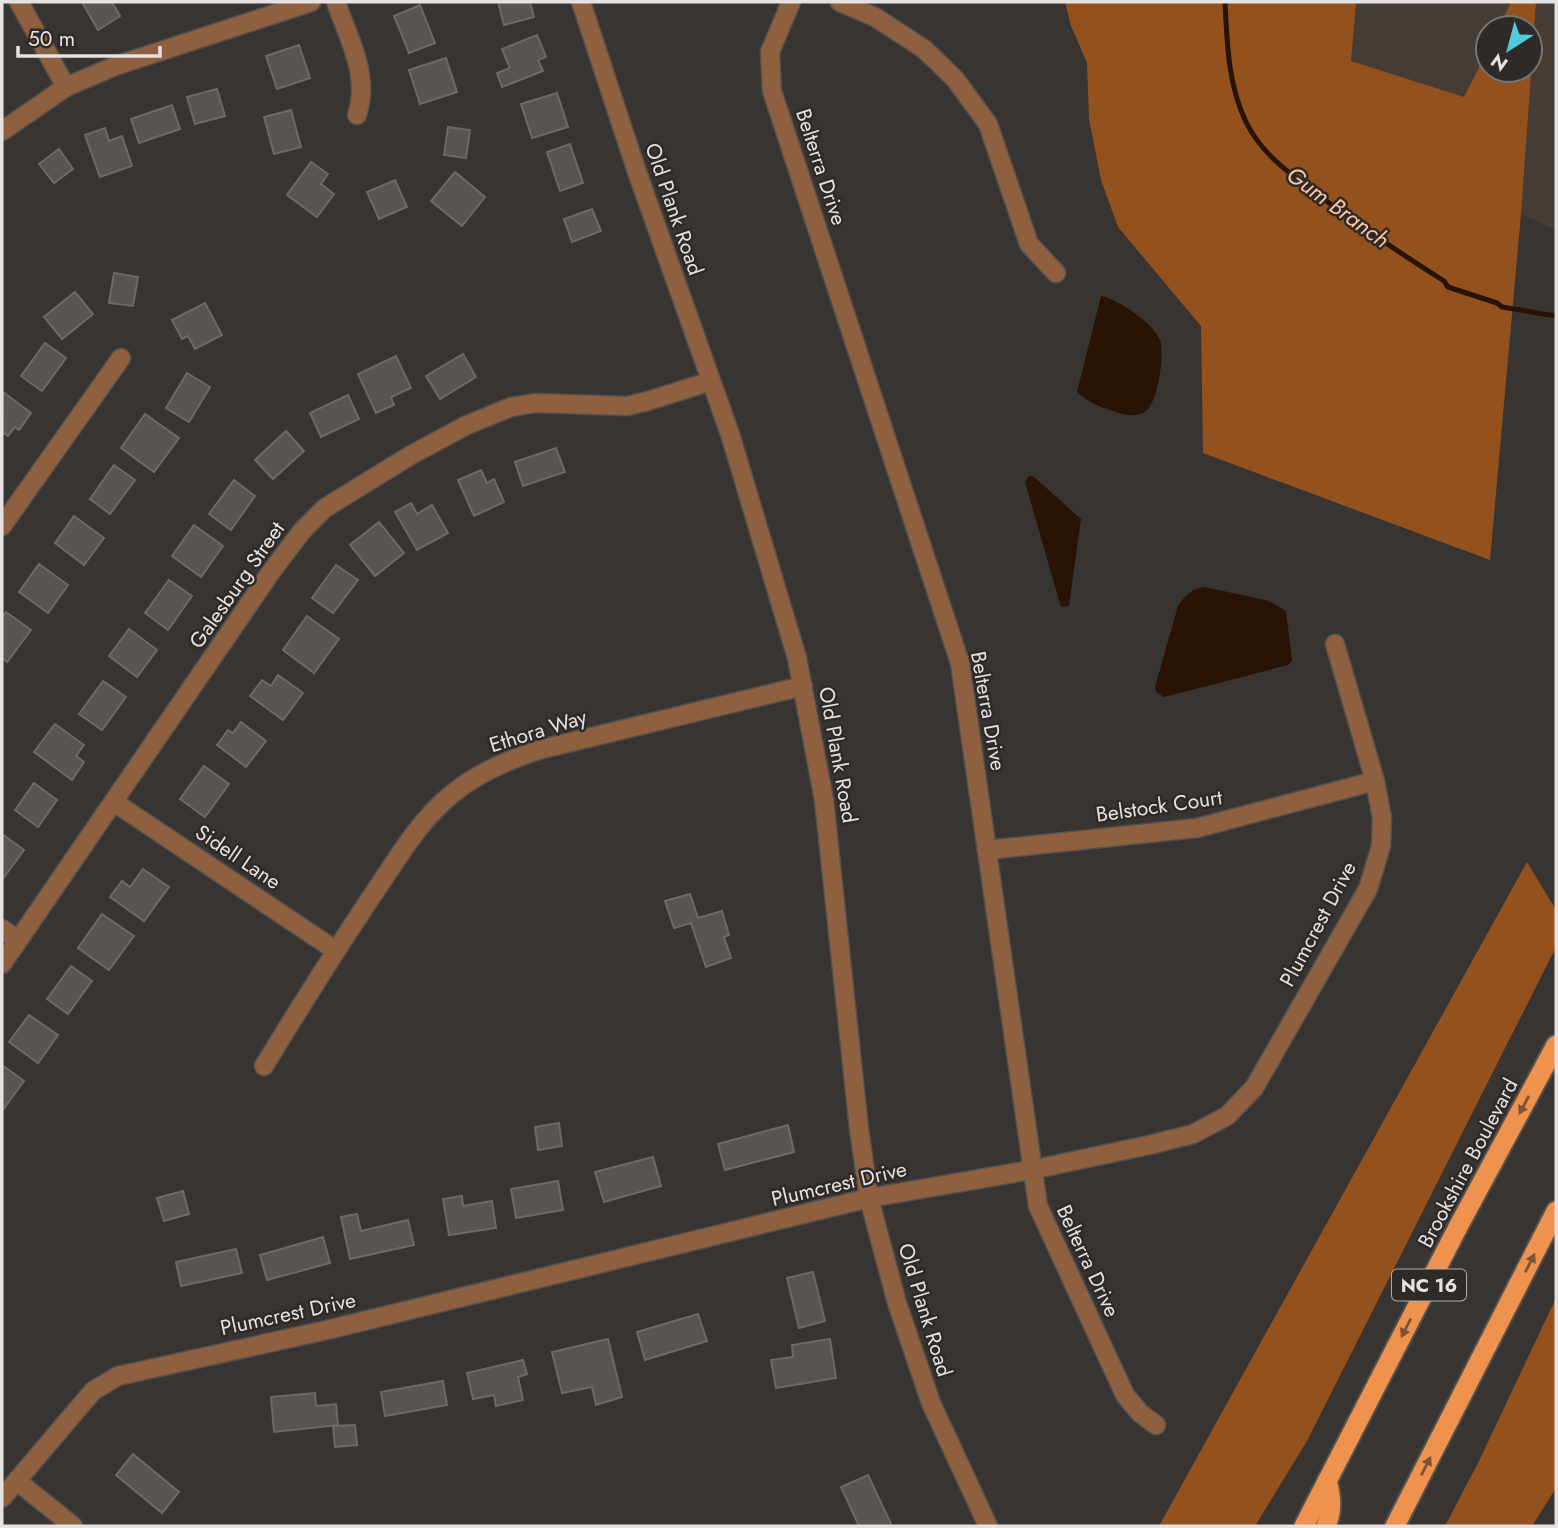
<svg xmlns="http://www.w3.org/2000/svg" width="1558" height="1528" viewBox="0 0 1558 1528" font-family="Jost,sans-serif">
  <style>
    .built { fill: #453c36; fill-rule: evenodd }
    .forest { fill: #93521d }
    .water { fill: #281304 }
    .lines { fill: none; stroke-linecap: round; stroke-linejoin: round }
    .stream { stroke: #281304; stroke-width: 5 }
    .building { fill: #585451; stroke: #6e6967; stroke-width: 2 }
    .minor-casing { stroke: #54504e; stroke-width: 21 }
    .tertiary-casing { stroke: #54504e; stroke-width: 21 }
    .trunk-casing { stroke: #54504e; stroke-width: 23 }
    .minor { stroke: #8e6040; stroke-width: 18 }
    .tertiary { stroke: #8e6040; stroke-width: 18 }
    .trunk { stroke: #ee924d; stroke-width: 19 }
    .oneway { fill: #7b5437 }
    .labels { text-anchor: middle; stroke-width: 5; stroke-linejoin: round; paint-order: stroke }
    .shield { fill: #2e2a28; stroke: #aeabaa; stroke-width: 2 }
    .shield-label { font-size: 19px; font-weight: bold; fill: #e5e2e1 }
    .street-label { font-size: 21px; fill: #e5e2e1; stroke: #2e2a28 }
    .water-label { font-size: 23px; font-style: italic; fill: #fdc49e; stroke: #2e2a28 }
  </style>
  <rect width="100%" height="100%" fill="#383432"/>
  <!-- built -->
  <path class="built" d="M1294,2H1556V230L1251,90ZM1488,28H1530V70H1488Z"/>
  <!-- forest -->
  <g class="forest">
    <polygon points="1065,2 1356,2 1351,61 1464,97 1488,50 1488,70 1530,70 1530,28 1499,28 1511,2 1536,2 1521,214 1490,560 1203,453 1201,326 1118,227 1101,180 1089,119 1087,63 1071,26"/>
    <polygon points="1527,862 1556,910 1556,947 1307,1441 1255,1526 1159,1526"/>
    <polygon points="1556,1298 1556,1488 1532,1526 1445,1526 1479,1461"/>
  </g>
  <!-- water -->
  <g class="water">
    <path d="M1101,296C1119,300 1152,322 1160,340C1165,354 1158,402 1146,411C1135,419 1121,414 1110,410C1099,407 1085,400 1077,392Z"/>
    <polygon points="1029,476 1034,477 1081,519 1069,606 1062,607 1060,604 1025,482"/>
    <path d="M1205,587L1269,601L1286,611L1292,661L1288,665L1164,697L1156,692L1155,687L1178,606C1185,595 1192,589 1205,587Z"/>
  </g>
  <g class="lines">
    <!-- stream -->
    <path class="stream" d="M1225,2C1227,42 1228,85 1246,122C1263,157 1295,177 1325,200C1364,229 1403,255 1444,281L1448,287L1497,303L1502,307L1556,316"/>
  </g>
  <!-- building -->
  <g class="building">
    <polygon points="82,2 112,2 120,16 98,30"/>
    <polygon points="498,2 530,2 534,17 504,25"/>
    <polygon points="420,5 435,43 409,53 394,16"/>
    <polygon points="537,35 546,57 538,60 543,71 502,87 497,73 510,68 502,49"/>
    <polygon points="299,45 310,78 277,89 266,56"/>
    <polygon points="446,58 457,92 420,104 409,70"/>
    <polygon points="217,89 225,116 195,124 187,97"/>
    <polygon points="557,93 568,127 532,138 521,104"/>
    <polygon points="172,105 180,129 139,143 131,119"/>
    <polygon points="291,110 301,147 274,154 264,117"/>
    <polygon points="448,127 470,130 466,158 444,155"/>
    <polygon points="105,128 109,141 122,136 132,166 100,177 85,135"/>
    <polygon points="570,144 583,183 560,191 547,152"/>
    <polygon points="59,149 73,169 54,183 39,164"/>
    <polygon points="311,162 328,174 321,184 334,194 317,217 287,195"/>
    <polygon points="455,172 485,197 462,226 431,201"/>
    <polygon points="395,180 407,207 379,219 367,192"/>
    <polygon points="592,209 601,231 572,242 564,219"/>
    <polygon points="114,273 138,277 133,306 109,303"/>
    <polygon points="75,292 93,314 62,339 44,317"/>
    <polygon points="205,303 222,335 195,349 188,336 182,339 172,320"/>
    <polygon points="45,343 66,358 42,391 21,376"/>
    <polygon points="463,354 476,377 440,399 426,376"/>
    <polygon points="396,356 411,388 391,397 394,405 376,413 358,374"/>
    <polygon points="187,373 210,387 189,422 166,408"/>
    <polygon points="3,392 31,413 19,430 15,427 8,436 2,432"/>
    <polygon points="348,395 359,419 321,437 310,413"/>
    <polygon points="145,414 179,438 154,472 121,448"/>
    <polygon points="286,431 304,451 273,479 255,460"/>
    <polygon points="556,448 565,472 523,486 515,462"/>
    <polygon points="114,465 135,480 110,514 90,499"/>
    <polygon points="481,470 487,483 494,479 504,502 474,516 458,480"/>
    <polygon points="234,480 255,496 231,530 209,514"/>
    <polygon points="411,503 417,514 432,505 448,533 417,550 395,512"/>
    <polygon points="74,516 104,538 84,565 55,543"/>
    <polygon points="379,522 404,553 375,576 350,545"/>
    <polygon points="194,525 223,546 201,577 172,556"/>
    <polygon points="39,564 68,585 48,613 19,592"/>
    <polygon points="336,565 358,580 333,613 312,598"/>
    <polygon points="169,580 192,596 168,630 145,613"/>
    <polygon points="6,612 31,630 7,662 2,658 2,618"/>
    <polygon points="307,616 339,639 314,673 283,650"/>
    <polygon points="129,629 157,650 137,677 109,656"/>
    <polygon points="278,675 303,693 283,720 250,696 262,680 271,686"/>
    <polygon points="103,681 126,697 102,730 79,714"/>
    <polygon points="241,722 266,741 246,767 217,745 228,730 233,733"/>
    <polygon points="55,724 84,745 76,756 84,762 72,780 34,752"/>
    <polygon points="204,766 229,784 205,817 180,799"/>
    <polygon points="34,783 57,800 38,827 15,810"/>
    <polygon points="2,834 24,850 2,880"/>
    <polygon points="143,869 169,887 144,921 110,897 122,881 130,887"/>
    <polygon points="690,894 698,918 722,911 729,935 724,937 731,958 706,967 691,923 674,928 665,901"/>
    <polygon points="102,914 134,936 109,970 78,948"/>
    <polygon points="71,966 92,981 68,1014 47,999"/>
    <polygon points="29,1015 58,1035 38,1063 9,1042"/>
    <polygon points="2,1065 24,1081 2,1111"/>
    <polygon points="559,1123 562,1146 538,1150 535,1127"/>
    <polygon points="788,1125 794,1152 725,1170 718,1144"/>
    <polygon points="653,1157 661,1186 604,1202 595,1172"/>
    <polygon points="558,1181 563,1210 516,1218 511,1189"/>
    <polygon points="183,1191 189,1214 164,1221 157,1198"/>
    <polygon points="462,1196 463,1206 492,1201 496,1228 449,1235 443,1199"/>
    <polygon points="357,1214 361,1231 408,1220 414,1245 350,1259 341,1217"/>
    <polygon points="323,1237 330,1263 267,1280 260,1255"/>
    <polygon points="236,1249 242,1273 181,1286 176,1262"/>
    <polygon points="813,1272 825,1321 799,1328 787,1278"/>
    <polygon points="698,1314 707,1341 645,1360 637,1332"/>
    <polygon points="608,1339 622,1397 596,1405 592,1387 562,1393 552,1352"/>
    <polygon points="830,1339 836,1378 776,1388 771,1360 793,1357 792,1345"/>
    <polygon points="523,1360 527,1374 518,1377 523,1400 496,1406 494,1395 473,1399 467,1373"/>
    <polygon points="443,1381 447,1405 385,1416 381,1392"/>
    <polygon points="315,1393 316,1406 336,1404 338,1425 274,1432 271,1397"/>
    <polygon points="355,1425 357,1445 335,1447 333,1426"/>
    <polygon points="133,1454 179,1492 162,1513 116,1475"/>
    <polygon points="868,1475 892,1526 859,1526 841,1487"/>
  </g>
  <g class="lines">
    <defs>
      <g id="minor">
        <polyline points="19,2 66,87"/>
        <path d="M336,2C349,40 370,75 357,115"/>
        <polyline points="791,2 770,52 772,91 960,663 1038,1206 1125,1395 1140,1413 1156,1425"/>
        <polyline points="840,2 875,17 924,49 955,79 988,124 1029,244 1056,273"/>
        <polyline points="2,131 66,87 115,66 311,2"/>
        <polyline points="2,526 121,358"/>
        <polyline points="114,802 335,950"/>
        <polyline points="987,850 1197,828 1375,781"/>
        <polyline points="2,929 18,940"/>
        <polyline points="2,964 271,572 302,531 325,508 411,455 467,425 511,407 536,403 627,406 648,401 711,381"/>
        <path d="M264,1066C300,1007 337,948 376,890C399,856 420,820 452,794C479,772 509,759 542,749L803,686"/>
        <polyline points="17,1481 73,1526"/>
        <polyline points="2,1498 93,1391 118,1376 327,1330 869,1198 1031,1170 1149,1145 1193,1134 1227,1116 1254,1088 1368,889 1381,846 1382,818 1375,781 1335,644"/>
      </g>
      <polyline id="tertiary" points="581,2 636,169 730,434 797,658 824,800 859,1129 869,1198 897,1303 931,1403 988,1526"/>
      <g id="trunk">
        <polyline points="1304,1526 1458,1227 1556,1045"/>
        <path d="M1326,1526C1333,1511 1332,1497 1327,1481"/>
        <polyline points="1395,1526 1556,1211"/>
      </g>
    </defs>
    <!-- minor casing -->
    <use href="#minor" class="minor-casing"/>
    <!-- tertiary casing -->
    <use href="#tertiary" class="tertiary-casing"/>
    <!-- trunk casing -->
    <use href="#trunk" class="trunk-casing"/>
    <!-- minor -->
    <use href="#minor" class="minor"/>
    <!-- tertiary -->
    <use href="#tertiary" class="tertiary"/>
    <!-- trunk -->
    <use href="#trunk" class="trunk"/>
  </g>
  <!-- one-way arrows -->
  <defs><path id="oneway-solid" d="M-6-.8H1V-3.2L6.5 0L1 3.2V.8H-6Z" transform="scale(1.75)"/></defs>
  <g class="oneway">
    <use href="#oneway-solid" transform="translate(1524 1105) rotate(118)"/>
    <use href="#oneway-solid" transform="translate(1530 1263) rotate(-63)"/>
    <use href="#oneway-solid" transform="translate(1406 1328) rotate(117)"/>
    <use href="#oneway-solid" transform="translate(1426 1466) rotate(-63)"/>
  </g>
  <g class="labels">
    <!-- shield labels -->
    <rect class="shield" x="1392" y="1269.5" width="74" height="31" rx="5"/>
    <g class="shield-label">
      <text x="1429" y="1292">NC 16</text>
    </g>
    <!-- street labels -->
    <g class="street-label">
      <text transform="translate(821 167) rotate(72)" y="7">Belterra Drive</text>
      <text transform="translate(674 209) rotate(71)" y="7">Old Plank Road</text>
      <text transform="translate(237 585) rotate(-55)" y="7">Galesburg Street</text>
      <text transform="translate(988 711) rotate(80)" y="7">Belterra Drive</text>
      <text transform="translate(538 731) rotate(-17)" y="7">Ethora Way</text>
      <text transform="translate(838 755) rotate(80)" y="7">Old Plank Road</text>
      <text transform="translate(1159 806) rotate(-8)" y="7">Belstock Court</text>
      <text transform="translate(238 857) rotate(34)" y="7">Sidell Lane</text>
      <text transform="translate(1318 924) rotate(-62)" y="7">Plumcrest Drive</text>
      <text transform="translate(1468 1163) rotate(-62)" y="7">Brookshire Boulevard</text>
      <text transform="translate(839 1184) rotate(-13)" y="7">Plumcrest Drive</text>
      <text transform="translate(1088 1261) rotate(65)" y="7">Belterra Drive</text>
      <text transform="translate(925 1310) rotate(73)" y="7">Old Plank Road</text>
      <text transform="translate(288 1314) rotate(-12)" y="7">Plumcrest Drive</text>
    </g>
    <!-- water labels -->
    <g class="water-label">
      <text transform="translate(1338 207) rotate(36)" y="8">Gum Branch</text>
    </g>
  </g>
  <!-- border -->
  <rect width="1558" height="1528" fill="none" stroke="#e5e2e1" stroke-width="7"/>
  <!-- north arrow -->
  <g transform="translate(1509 49) rotate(216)"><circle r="33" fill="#2e2a28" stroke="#777472" stroke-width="2"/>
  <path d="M0-5L12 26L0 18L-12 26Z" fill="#52cbd8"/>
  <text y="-10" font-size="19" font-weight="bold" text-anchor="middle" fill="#e5e2e1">N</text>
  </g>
  <!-- scale -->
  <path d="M18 46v10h142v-10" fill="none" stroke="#e5e2e1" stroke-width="3.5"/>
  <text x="28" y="46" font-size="21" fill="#e5e2e1" stroke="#2e2a28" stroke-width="5" paint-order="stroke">50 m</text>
</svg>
